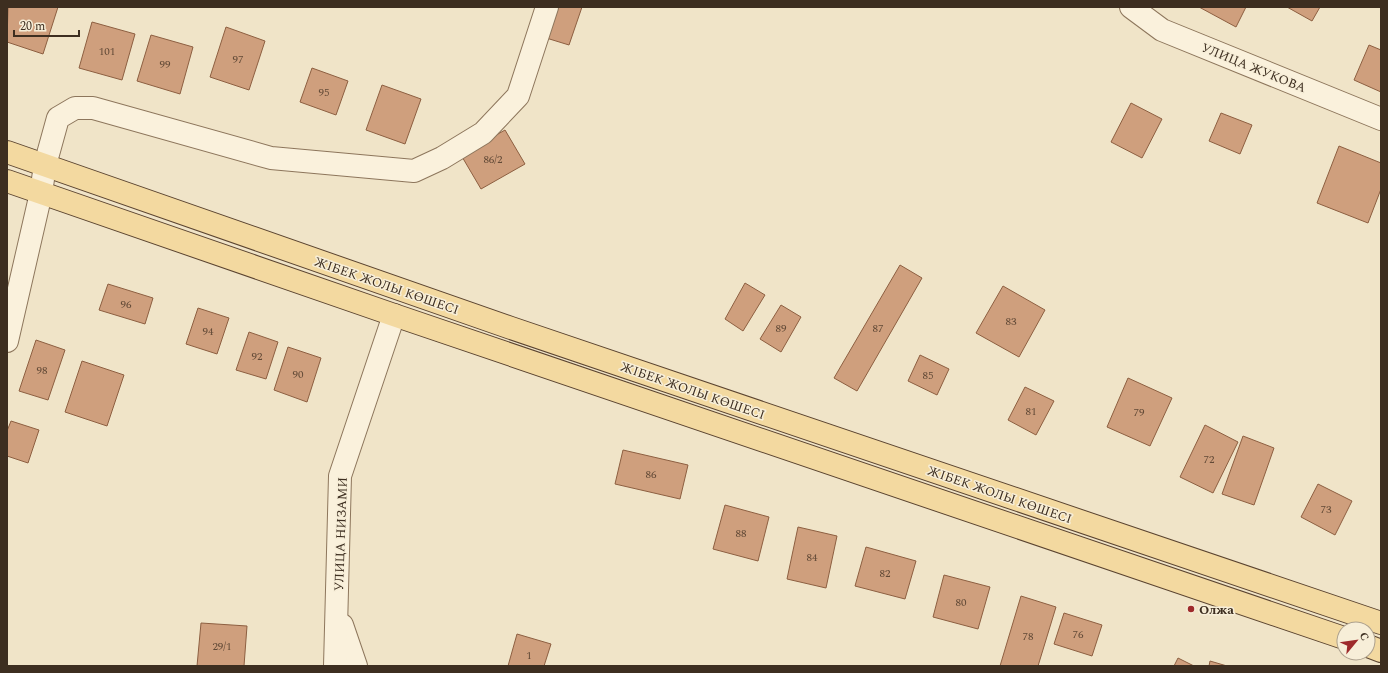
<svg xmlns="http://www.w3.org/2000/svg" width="1388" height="673" viewBox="0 0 1388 673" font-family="Spectral,serif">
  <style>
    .building { fill: #cf9f7d; stroke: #8d5f41 }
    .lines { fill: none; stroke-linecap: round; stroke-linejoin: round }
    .minor-casing { stroke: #8d765c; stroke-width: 24 }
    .major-casing { stroke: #5b4430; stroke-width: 24 }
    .minor { stroke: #faf1dc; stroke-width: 22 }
    .major { stroke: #f3d9a0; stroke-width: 22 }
    .poi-dot { fill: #9e2a2b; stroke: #f7eed8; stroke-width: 1.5 }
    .labels { text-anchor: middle; stroke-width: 3; stroke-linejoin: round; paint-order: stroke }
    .number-label { font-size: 11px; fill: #624a37 }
    .street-label { font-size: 13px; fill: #3d2e20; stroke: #f7eed8 }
    .poi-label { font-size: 13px; font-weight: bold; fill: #3d2e20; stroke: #f7eed8; text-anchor: start }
  </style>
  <rect width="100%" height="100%" fill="#f0e4c8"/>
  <!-- building -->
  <g class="building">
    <polygon points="8,7 58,7 43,54 7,42"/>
    <polygon points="553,7 582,7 569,45 543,37"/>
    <polygon points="1199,7 1246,7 1236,27"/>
    <polygon points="1287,7 1320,7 1312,21"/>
    <polygon points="92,22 135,34 122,80 79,68"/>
    <polygon points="226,27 265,41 249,90 210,77"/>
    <polygon points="151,35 193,47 180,94 137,81"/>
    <polygon points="1369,45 1381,50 1381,92 1354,80"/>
    <polygon points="312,68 348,81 336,115 300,102"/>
    <polygon points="382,85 421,99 405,144 366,130"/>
    <polygon points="1131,103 1162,119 1142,158 1111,142"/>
    <polygon points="1221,113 1252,125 1240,154 1209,141"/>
    <polygon points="505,130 525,164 481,189 461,155"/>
    <polygon points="1339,146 1381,163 1381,189 1368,223 1317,203"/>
    <polygon points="900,265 922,278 857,391 834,378"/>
    <polygon points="745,283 765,295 743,331 725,319"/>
    <polygon points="108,284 153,298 145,324 99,310"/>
    <polygon points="1003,286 1045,310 1019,357 976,333"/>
    <polygon points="781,305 801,317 781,352 760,339"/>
    <polygon points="198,308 229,318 217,354 186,344"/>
    <polygon points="249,332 278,342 266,379 236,370"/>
    <polygon points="36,340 65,350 48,400 19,391"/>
    <polygon points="288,347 321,358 307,402 274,390"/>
    <polygon points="920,355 949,369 937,395 908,381"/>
    <polygon points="82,361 124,375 107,426 65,412"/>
    <polygon points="1128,378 1172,398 1150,446 1107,427"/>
    <polygon points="1025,387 1054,401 1036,435 1008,420"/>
    <polygon points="11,421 39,430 28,463 7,456 7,431"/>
    <polygon points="1205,425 1238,442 1213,493 1180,477"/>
    <polygon points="1243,436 1274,448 1254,505 1222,494"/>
    <polygon points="623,450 688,465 680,499 615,484"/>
    <polygon points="1318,484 1352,501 1335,535 1301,517"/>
    <polygon points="725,505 769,517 758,561 713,549"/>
    <polygon points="798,527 837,536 826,588 787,579"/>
    <polygon points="866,547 916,561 905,599 855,586"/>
    <polygon points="944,575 990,587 978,629 933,617"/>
    <polygon points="1021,596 1056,607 1038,666 1000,666"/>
    <polygon points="1064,613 1102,625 1092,656 1054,644"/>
    <polygon points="201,623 247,626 244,666 197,666"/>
    <polygon points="517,634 551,644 544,666 508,666"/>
    <polygon points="1178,658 1194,666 1174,666"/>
    <polygon points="1210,661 1227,666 1209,666"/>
  </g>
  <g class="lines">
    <defs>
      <g id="minor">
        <polyline points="1131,7 1162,30 1381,119"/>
        <polyline points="7,341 41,193 45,165 58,118 75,108 93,108 271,158 414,171 442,158 483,133 518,96 547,7"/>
        <polyline points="342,625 356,666"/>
        <polyline points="335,666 340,476 394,315"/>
      </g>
      <g id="major">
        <polyline points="7,152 511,328 1381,623"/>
        <polyline points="7,181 394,315 1344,638"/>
        <polyline points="1368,646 1381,651"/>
      </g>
    </defs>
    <!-- minor casing -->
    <use href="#minor" class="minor-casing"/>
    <!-- major casing -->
    <use href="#major" class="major-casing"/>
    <!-- minor -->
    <use href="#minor" class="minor"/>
    <!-- major -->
    <use href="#major" class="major"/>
  </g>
  <!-- markers -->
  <circle class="poi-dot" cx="1191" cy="609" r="4"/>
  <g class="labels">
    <!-- number labels -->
    <g class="number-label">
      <text x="107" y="55">101</text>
      <text x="238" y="63">97</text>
      <text x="165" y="68">99</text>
      <text x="324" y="96">95</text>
      <text x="493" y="163">86/2</text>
      <text x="126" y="308">96</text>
      <text x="1011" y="325">83</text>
      <text x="781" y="332">89</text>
      <text x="878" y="332">87</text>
      <text x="208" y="335">94</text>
      <text x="257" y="360">92</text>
      <text x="42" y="374">98</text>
      <text x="298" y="378">90</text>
      <text x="928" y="379">85</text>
      <text x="1031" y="415">81</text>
      <text x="1139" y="416">79</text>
      <text x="1209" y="463">72</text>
      <text x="651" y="478">86</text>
      <text x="1326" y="513">73</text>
      <text x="741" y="537">88</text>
      <text x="812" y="561">84</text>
      <text x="885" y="577">82</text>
      <text x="961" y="606">80</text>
      <text x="1078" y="638">76</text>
      <text x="1028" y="640">78</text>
      <text x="222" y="650">29/1</text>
      <text x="529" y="659">1</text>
    </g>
    <!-- street labels -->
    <g class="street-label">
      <text transform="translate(1254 67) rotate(22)" y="5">УЛИЦА ЖУКОВА</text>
      <text transform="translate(387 285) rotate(19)" y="5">ЖІБЕК ЖОЛЫ КӨШЕСІ</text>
      <text transform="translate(693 390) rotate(19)" y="5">ЖІБЕК ЖОЛЫ КӨШЕСІ</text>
      <text transform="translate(1000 494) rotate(19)" y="5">ЖІБЕК ЖОЛЫ КӨШЕСІ</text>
      <text transform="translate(340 534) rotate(-88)" y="5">УЛИЦА НИЗАМИ</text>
    </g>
    <!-- poi labels -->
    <g class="poi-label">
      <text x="1199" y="614">Олжа</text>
    </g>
  </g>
  <!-- border -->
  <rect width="1388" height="673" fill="none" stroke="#3d2e20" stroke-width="16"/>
  <!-- north arrow -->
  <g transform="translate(1356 641) rotate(61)"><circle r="19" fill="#f7eed8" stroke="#ada18e"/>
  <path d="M0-3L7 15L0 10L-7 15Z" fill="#9e2a2b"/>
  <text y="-6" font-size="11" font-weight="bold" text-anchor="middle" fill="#3d2e20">С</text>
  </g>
  <!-- scale -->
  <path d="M14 30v6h65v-6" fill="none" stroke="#3d2e20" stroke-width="2"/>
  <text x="20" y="30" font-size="12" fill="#3d2e20" stroke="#f7eed8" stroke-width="3" paint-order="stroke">20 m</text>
</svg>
